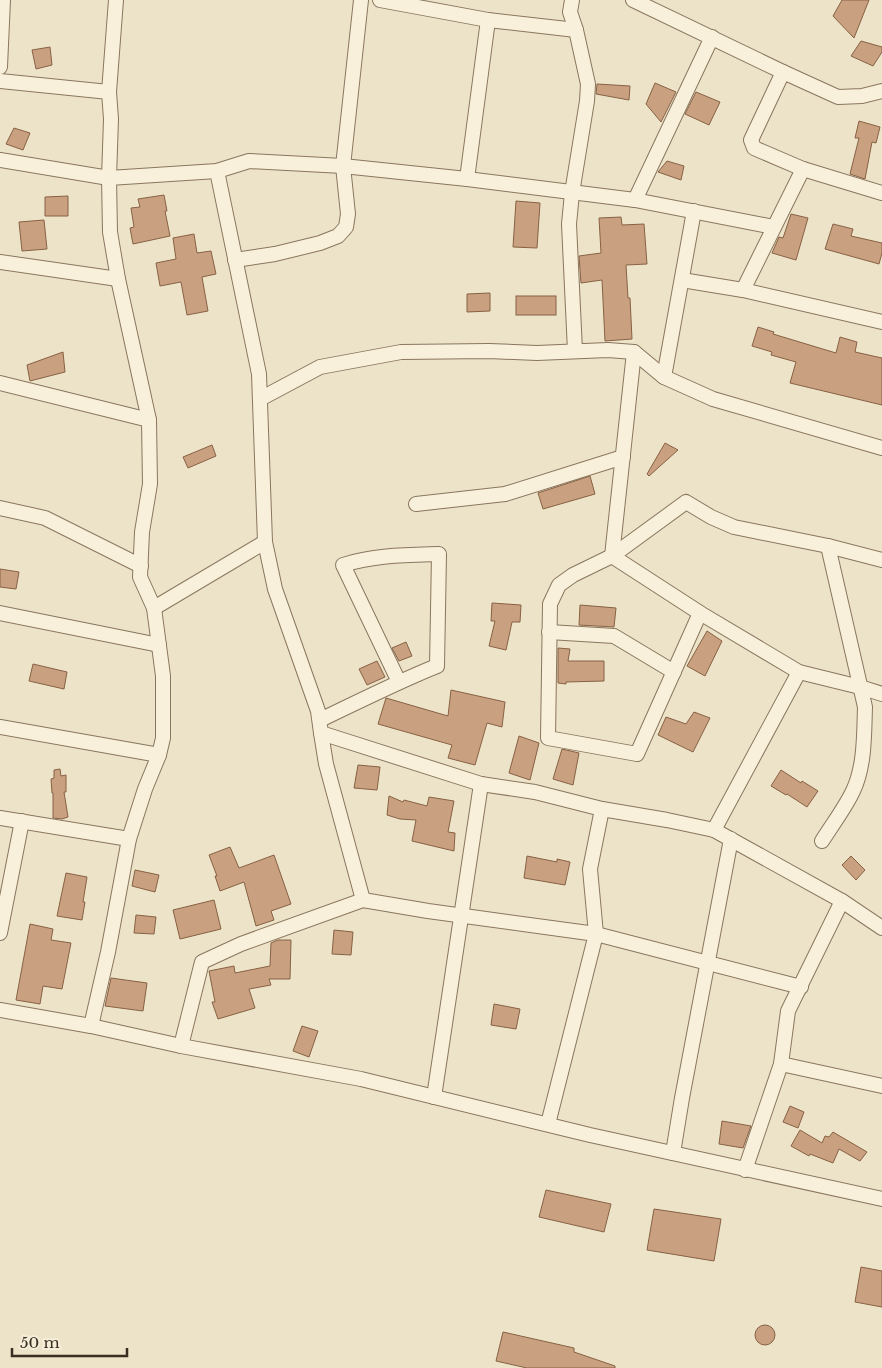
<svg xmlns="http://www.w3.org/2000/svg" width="882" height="1368" viewBox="0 0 882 1368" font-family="'Libre Baskerville',serif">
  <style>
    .building { fill: #c9a180; stroke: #876144 }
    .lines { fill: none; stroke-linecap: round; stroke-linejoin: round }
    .minor-casing { stroke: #89765e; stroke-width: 16 }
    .minor { stroke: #f8f0db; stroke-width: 14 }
  </style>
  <rect width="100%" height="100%" fill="#ede3c8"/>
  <!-- building -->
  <g class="building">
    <polygon points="842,0 869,0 854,38 833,16"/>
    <polygon points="861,41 882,47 882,52 873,66 851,56"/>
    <polygon points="50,47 52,65 36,69 32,50"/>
    <polygon points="655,83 676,92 661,122 646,104"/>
    <polygon points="597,84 630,86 629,100 596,94"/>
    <polygon points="696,92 720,102 709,125 685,114"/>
    <polygon points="859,121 880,127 876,143 872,142 865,179 850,174 859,138 855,138"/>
    <polygon points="14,128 30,133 23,150 6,144"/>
    <polygon points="667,161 684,166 681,180 658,172"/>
    <polygon points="164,195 167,211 165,211 170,236 133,244 130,228 134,227 131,208 140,207 138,199"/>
    <polygon points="68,196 68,216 45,216 45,197"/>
    <polygon points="516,201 540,203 537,248 513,247"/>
    <polygon points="791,214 808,218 796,260 772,253 779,237 783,238"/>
    <polygon points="621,217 622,225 644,224 647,264 626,265 628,298 630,298 632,339 605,341 602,280 581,283 579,256 601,253 599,218"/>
    <polygon points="44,220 47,249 22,251 19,222"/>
    <polygon points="833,224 853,229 851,236 882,243 882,253 879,264 825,249"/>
    <polygon points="194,234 197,253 211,251 216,274 202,277 208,311 187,315 181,282 160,286 156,263 176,259 173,238"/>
    <polygon points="490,293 490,311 467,312 467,294"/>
    <rect x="516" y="296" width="40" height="19"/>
    <polygon points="758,327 774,332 773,334 836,353 840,337 857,342 855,352 882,358 882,405 790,383 796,362 771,355 772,352 752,346"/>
    <polygon points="63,352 65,372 30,381 27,365"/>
    <polygon points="665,443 678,450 649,476 647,474"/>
    <polygon points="212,445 216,456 188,468 183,457"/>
    <polygon points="590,476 595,494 543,509 538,493"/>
    <polygon points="0,569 19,572 16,589 0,587"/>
    <polygon points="492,603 521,605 520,622 512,622 506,650 489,646 495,621 491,621"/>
    <polygon points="580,605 616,608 614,627 579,625"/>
    <polygon points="707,631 722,641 705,676 687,666"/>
    <polygon points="406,642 412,656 399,661 392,648"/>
    <polygon points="558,648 570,649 568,661 604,661 604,681 566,682 566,684 558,683"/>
    <polygon points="377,661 385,677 367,685 359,669"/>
    <polygon points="33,664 67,672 64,689 29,681"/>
    <polygon points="451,690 505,702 502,727 487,723 475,765 448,758 452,745 378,724 386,698 448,716"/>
    <polygon points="694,712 710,718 693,752 658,735 666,717 686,724"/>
    <polygon points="519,736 539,743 530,780 509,773"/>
    <polygon points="562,749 579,753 573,785 553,779"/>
    <polygon points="358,765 380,767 377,790 354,788"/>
    <polygon points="60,769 61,776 66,775 66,792 64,792 68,817 62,819 53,818 53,793 52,793 51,779 54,778 54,770"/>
    <polygon points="781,770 801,783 802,781 818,791 807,807 787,794 786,795 771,786"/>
    <polygon points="389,796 403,802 404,800 427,806 429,797 454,801 448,832 455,833 454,851 412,841 416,820 400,819 387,815"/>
    <polygon points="230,847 239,868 274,855 291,904 271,911 274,920 256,926 244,882 220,891 215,876 217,876 209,855"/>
    <polygon points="527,856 557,862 557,859 570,862 565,885 524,878"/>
    <polygon points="851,856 865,870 856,880 842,865"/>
    <polygon points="135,870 159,875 155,892 132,886"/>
    <polygon points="66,873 87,877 83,902 85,902 82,920 57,916"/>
    <polygon points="214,900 221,929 180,939 173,910"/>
    <polygon points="136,915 156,917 154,934 134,933"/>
    <polygon points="30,924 53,929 51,940 71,943 62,989 43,986 40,1004 16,1000"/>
    <polygon points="334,930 353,932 351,955 332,954"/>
    <polygon points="278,940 291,940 290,979 269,979 271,985 249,989 255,1008 218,1019 212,1002 215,1002 209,971 234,966 235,973 270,966 271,943"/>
    <polygon points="111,978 147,983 143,1011 105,1006"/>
    <polygon points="494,1004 520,1009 516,1029 491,1025"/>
    <polygon points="302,1026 318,1031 309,1057 293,1051"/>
    <polygon points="790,1106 804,1112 798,1128 783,1122"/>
    <polygon points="722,1121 751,1126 743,1148 719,1144"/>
    <polygon points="800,1130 822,1143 825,1136 829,1137 833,1132 867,1152 860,1161 839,1149 833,1163 810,1154 809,1156 791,1146"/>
    <polygon points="546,1190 611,1204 604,1232 539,1217"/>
    <polygon points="654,1209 721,1219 714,1261 647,1250"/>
    <polygon points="861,1267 882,1271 882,1307 855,1302"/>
    <circle cx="765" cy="1335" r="10"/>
    <polygon points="503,1332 574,1348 574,1352 615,1366 615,1368 527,1368 496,1361"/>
  </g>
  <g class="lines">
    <defs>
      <g id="minor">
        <polyline points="380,0 488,20 576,30"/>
        <polyline points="572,0 570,12 576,30 588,84 587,101 572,193 569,224 575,351"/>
        <polyline points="633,0 783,72 838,97 862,96 882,91"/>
        <polyline points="0,67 3,0"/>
        <polyline points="0,81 109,92"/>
        <polyline points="0,160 109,178 217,171 249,161 343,166 467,179 635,200 774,227"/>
        <polyline points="803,169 882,193"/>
        <polyline points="217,171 259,374 265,542 275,589 318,711 321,733 481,784 535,792 602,809 667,820 714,830 842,901 882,928"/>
        <polyline points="467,179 488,20"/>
        <polyline points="635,200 712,37"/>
        <polyline points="235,260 275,254 320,243 338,236 346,227 348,214 343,166 361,0"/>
        <polyline points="0,262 118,279"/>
        <polyline points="682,280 743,290 882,322"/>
        <polyline points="743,290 803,169 754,148 751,140 783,72"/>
        <polyline points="664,377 694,211"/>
        <polyline points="0,383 149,420"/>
        <polyline points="260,399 320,367 401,352 489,351 537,353 608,350 634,352 664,377 713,399 882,448"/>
        <polyline points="416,504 505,494 623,457"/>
        <polyline points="0,508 45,518 141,566"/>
        <polyline points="612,556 700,613 799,672 860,687 882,694"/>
        <polyline points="612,556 634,352"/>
        <polyline points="154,608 265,542"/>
        <polyline points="0,613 159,645"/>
        <polyline points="700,613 637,754 548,738 550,604 559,585 573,575 612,556 686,502 711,517 734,527 828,546 882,560"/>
        <polyline points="549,632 614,636 674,672"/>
        <path d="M320,720C358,702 397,682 437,666L439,554C407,555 374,555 343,565L399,682"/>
        <polyline points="0,727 159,755"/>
        <polyline points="321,733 326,764 363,900"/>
        <polyline points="0,818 129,839"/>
        <polyline points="714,830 799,672"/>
        <path d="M822,841C832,825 845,808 853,791C865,766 864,734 865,707L828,546"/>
        <polyline points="0,933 22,821"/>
        <polyline points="0,1010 91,1026 181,1046 361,1079 590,1135 882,1199"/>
        <polyline points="91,1026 108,952 129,839 145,789 159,755 163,738 163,676 154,608 140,577 142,532 150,484 149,420 118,279 110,232 109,178 111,119 109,92 116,0"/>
        <polyline points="181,1046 202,962 241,944 363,900 428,911 596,934 801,987"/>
        <polyline points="781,1064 882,1086"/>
        <polyline points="434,1097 481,784"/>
        <polyline points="548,1124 596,934 590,869 602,809"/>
        <polyline points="673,1153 682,1098 731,839"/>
        <polyline points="745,1170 781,1064 788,1011 842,901"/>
      </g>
    </defs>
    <!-- minor casing -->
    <use href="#minor" class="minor-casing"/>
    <!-- minor -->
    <use href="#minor" class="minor"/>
  </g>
  <!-- scale -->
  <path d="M12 1348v8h115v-8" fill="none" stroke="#3a2e21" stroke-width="2.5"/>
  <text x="20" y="1348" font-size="15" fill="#3a2e21" stroke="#f5edd8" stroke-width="4" paint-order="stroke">50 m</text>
</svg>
